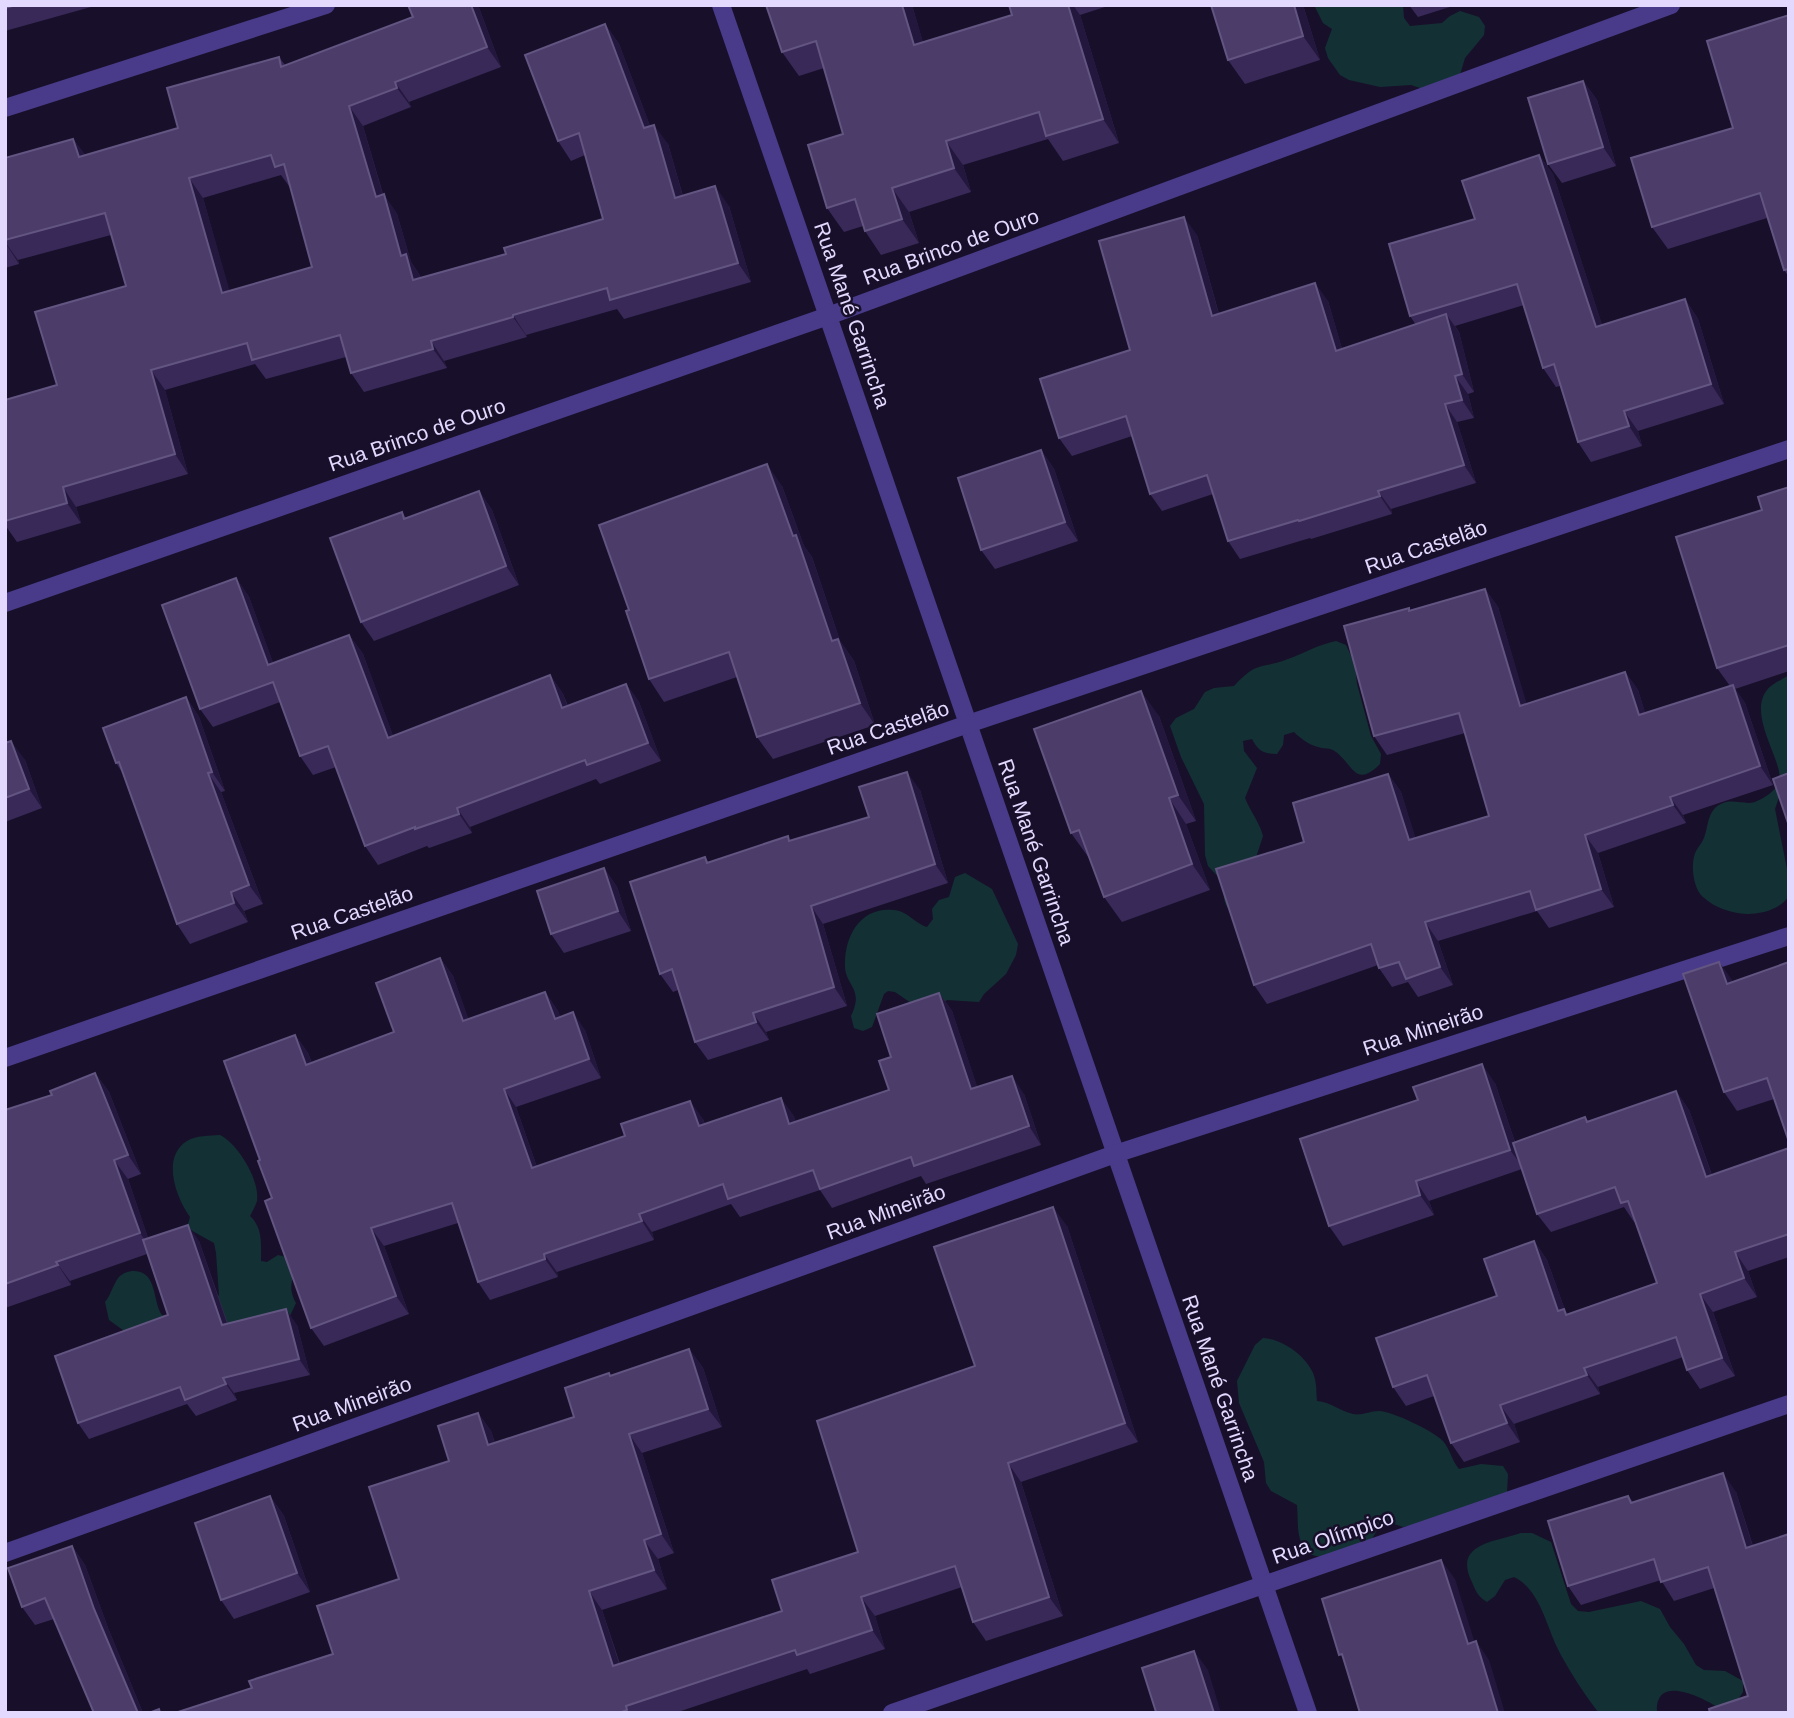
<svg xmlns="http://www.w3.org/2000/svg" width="1794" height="1718" viewBox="0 0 1794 1718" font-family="Helvetica,sans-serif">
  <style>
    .green { fill: #133134 }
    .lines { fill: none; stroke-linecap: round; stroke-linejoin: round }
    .minor { stroke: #493b89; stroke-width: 18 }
    .wall { fill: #392958; fill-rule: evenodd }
    .shaded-wall { fill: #24173e }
    .building { fill: #4b3c6a; stroke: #635581; stroke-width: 2; fill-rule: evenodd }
    .labels { text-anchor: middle; stroke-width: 5; stroke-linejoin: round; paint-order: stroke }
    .street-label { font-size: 21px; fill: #e3d9ff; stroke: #18102a }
  </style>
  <rect width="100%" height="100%" fill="#18102a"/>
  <!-- green -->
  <g class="green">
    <polygon points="1314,5 1403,5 1404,18 1410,26 1442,23 1450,16 1460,11 1479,17 1485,26 1484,35 1465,58 1459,78 1429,91 1411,85 1380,87 1349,80 1340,75 1328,58 1325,48 1332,29 1323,23"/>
    <path d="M1336,641L1346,645L1355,664L1357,684L1371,736L1381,754L1380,764C1354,790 1353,762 1333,750C1329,748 1327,749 1322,748C1311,746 1302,740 1294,732L1284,735L1283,745L1277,754C1264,754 1258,751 1252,739L1243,741L1244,751L1257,768L1245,798C1250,811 1260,823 1263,836L1237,915C1221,907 1225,897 1222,881L1208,866L1205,855L1204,804L1181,757L1170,726L1176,718L1194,709L1205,692L1214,688L1234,686C1258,660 1259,670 1288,659C1305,653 1317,645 1336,641Z"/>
    <path d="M1789,675V786L1781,791L1775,809L1789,879V895C1782,909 1762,914 1747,914C1731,913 1715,908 1703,897C1694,889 1691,869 1694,857C1695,850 1701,845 1704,838C1709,825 1707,809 1723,803C1734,799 1745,805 1755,802C1763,799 1777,790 1779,782C1781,775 1778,767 1776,761C1769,740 1749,704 1771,686C1776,682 1783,679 1789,675Z"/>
    <path d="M965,873L992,889L1018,944L1016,955L1006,974L984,994L979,1002L947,1000L940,1006L920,1009L895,992L888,991L884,994L872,1027L863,1031L854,1028L851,1016C865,987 844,986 845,964C845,935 861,907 893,910C908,911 914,923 927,927L933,919L932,909L939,900L949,897L955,877Z"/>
    <path d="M220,1135C238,1144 260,1180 257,1201C256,1205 252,1212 250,1216C263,1228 261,1244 261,1261L267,1262L278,1255L294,1259C297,1278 285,1283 296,1303L289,1318L276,1325L127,1333L109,1320L105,1302C111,1295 113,1284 119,1277C123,1273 129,1271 134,1271C158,1272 152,1301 162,1315C180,1318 205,1306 219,1295L216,1253L214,1243L187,1228L190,1217C176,1198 161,1157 187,1141C197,1135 209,1136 220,1135Z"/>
    <path d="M1263,1338C1282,1339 1305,1355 1313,1373C1317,1382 1316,1392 1317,1401C1331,1402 1339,1411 1353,1414C1362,1416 1370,1411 1379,1411C1392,1411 1435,1432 1443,1441C1450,1449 1452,1461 1459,1469L1481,1464L1503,1466L1508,1474L1507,1493L1423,1525L1403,1527L1388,1522L1379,1527L1369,1544C1349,1550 1308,1572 1300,1539C1297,1529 1298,1516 1297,1505L1271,1491L1266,1483L1264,1462L1239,1403L1237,1381L1255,1345Z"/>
    <path d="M1521,1533H1532L1551,1542L1571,1604L1578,1611L1589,1612L1641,1601L1660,1609L1670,1627L1684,1644L1696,1665L1704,1670L1725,1671L1743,1681V1692L1737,1701L1717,1707C1700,1696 1654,1674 1657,1713H1599C1586,1697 1566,1666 1557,1647C1546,1624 1539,1589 1514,1577L1505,1580L1495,1596L1487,1602C1477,1596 1476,1591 1471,1580C1454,1543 1496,1542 1521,1533Z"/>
  </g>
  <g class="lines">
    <!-- minor -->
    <g class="minor">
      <polyline points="721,5 1308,1713"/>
      <polyline points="5,108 326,5"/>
      <polyline points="5,603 828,316 1671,5"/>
      <polyline points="5,1058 968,724 1789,449"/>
      <polyline points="5,1553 1115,1154 1789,936"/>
      <polyline points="892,1713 1789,1404"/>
    </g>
  </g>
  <!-- wall -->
  <g class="wall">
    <polygon points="5,5 98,5 5,31"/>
    <path d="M478,5L501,67L409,102L411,107L363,126L383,194L397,214L411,262L419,274L421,278L506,254L603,219L585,155L571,161L558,141L605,24L619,44L650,126L668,144L683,196L729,206L751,282L624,319L617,309L526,335L527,337L444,361L447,368L364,392L351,373L346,357L266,379L255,364L165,390L188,474L76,507L81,523L17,542L5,525V400L57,385L126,286L111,235L18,260L19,264L5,268V158L73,139L85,155L178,128L279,57L285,65ZM281,175L289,186H290L312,267L229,291L203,198Z"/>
    <polygon points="766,5 912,5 923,43 1012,15 1009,5 1111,5 1080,15 1119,143 1063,161 1048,139 963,165 971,192 909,212 919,243 881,255 865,231 863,226 844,232 827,208 843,134 824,68 799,76 782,52"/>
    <polygon points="1303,5 1320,60 1245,84 1228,60"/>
    <polygon points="1409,5 1456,5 1418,17"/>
    <polygon points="1789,15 1789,277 1784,270 1767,218 1668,249 1652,227 1733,128"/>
    <polygon points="1583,81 1597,100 1616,166 1562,183 1548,164"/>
    <polygon points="1539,155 1553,174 1602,325 1685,299 1698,319 1724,404 1638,431 1642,446 1591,462 1578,442 1560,386 1556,387 1543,368 1524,305 1455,326 1459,332 1474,392 1468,394 1474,418 1457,422 1476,483 1391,509 1392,514 1311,539 1310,538 1240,559 1228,541 1213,494 1162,511 1150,494 1132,436 1072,456 1059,438 1130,350 1197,235 1219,314 1328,301 1342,349 1416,325 1410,316 1475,219"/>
    <polygon points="1041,450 1054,469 1078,541 995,569 981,550"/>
    <polygon points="782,486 804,546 812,557 840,641 854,661 875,725 773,759 757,737 737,677 664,702 649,679 629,610"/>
    <polygon points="1789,487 1789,671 1735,689 1745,703 1773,785 1683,815 1686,823 1598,853 1614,907 1549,928 1537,911 1438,941 1453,985 1418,997 1408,982 1392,987 1379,968 1378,965 1267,1004 1254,985 1304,842 1388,774 1401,792 1415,838 1489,816 1465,733 1387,755 1374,736 1410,610 1485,589 1498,607 1526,704 1625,672 1638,690 1645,713 1730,686 1717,668 1762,510"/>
    <polygon points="479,491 492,510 519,585 374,641 361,622 402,512 406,518"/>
    <polygon points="236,578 249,597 273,663 349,635 363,654 393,736 550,675 563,694 568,706 626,684 639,702 661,761 600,784 596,779 470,827 472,833 429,848 427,846 378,865 365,846 336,767 313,775 300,756 280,702 213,727 200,709"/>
    <polygon points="186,697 199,717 225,791 221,792 263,904 244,911 248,922 190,944 177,924 122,772 116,763"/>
    <polygon points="1159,716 1196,821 1186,824 1210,890 1122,922 1104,897 1090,858 1089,858 1071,833"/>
    <polygon points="5,743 25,760 42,808 5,822"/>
    <polygon points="920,790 948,883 823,924 847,1006 766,1032 769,1040 708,1060 695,1042 678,990 673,992 660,974 705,857 709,863 791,841 869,817"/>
    <polygon points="604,868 617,887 631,931 564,953 551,934"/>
    <polygon points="440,958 453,976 468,1019 545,992 558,1011 560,1017 585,1030 601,1078 516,1107 537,1167 703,1119 705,1124 794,1116 795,1122 889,1090 891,1057 939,993 952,1011 977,1087 1024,1094 1041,1145 926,1184 921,1176 832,1208 820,1190 740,1217 731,1204 652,1232 654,1240 557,1272 558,1277 490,1300 478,1282 458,1223 384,1246 409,1314 324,1346 311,1328 260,1160 295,1035 308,1053 312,1063 394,1032"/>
    <polygon points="1732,982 1774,1099 1737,1111 1724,1092"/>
    <polygon points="95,1073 109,1092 141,1174 128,1179 148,1238 199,1241 228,1324 297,1325 310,1375 234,1393 237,1400 196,1416 187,1404 89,1439 78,1423 168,1315 147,1254 70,1281 71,1285 5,1308 5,1110 52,1095"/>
    <polygon points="1495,1083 1515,1142 1585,1117 1588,1121 1676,1091 1689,1110 1712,1175 1789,1148 1789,1257 1748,1271 1757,1297 1713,1312 1735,1376 1700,1389 1687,1370 1683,1357 1598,1387 1600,1394 1514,1424 1520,1442 1464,1462 1451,1443 1434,1396 1406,1406 1393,1387 1497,1296 1534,1241 1547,1260 1565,1310 1568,1315 1657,1283 1636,1222 1634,1222 1624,1207 1551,1232 1537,1214 1522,1169 1429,1201 1434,1215 1343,1246 1329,1226"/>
    <polygon points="1067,1226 1138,1442 1021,1482 1063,1616 986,1641 973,1622 962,1587 875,1616 885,1649 810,1674 807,1669 675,1713 175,1713 252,1688 333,1654 399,1579 449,1461 478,1413 491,1431 495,1443 574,1417 609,1373 611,1376 689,1349 703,1368 722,1427 642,1453 674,1553 658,1559 667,1589 602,1610 620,1664 782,1611 858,1552 975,1366"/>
    <polygon points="1736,1492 1753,1546 1748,1696 1714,1588 1674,1601 1661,1580 1581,1605 1568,1586 1628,1496 1633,1502"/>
    <polygon points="270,1496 284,1516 310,1592 234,1619 221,1600"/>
    <polygon points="72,1546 85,1565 108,1628 143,1713 94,1713 54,1619 35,1625 22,1607"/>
  </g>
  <!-- shaded-wall -->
  <g class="shaded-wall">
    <polygon points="471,5 478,5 501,67 487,47"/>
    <polygon points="902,5 912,5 931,69 914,45"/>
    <polygon points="1068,5 1073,5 1080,15 1119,143 1103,119"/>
    <polygon points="1294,5 1303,5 1320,60 1303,36"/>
    <polygon points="605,24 619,44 658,147 644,128"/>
    <polygon points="1583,81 1597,100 1616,166 1603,147"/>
    <polygon points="395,82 409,102 411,107 397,88"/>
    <polygon points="349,106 363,126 389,216 376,197"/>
    <polygon points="654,125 668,144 689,218 675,198"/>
    <polygon points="73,139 87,158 79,157"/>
    <polygon points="946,141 963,165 971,192 954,168"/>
    <polygon points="1539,155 1553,174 1609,346 1596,327"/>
    <polygon points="189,178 203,198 236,313 222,293"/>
    <polygon points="715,186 729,206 751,282 738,263"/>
    <polygon points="892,188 909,212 919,243 902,219"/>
    <polygon points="384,194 397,214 411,262 419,274 427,300 413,280 401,256"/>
    <polygon points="1184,217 1197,235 1224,333 1212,316"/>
    <polygon points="5,242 18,260 19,264 6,244"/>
    <polygon points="1315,283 1328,301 1348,369 1336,351"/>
    <polygon points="1685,299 1698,319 1724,404 1711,384"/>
    <polygon points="1446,314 1459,332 1474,392 1462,374"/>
    <polygon points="513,315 526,335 527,337 513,317"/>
    <polygon points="431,341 444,361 447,368 433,349"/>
    <polygon points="151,370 165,390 188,474 175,454"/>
    <polygon points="1455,376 1468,394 1474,418 1462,400"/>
    <polygon points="1445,404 1457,422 1476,483 1464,465"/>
    <polygon points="1624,411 1638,431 1642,446 1629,426"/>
    <polygon points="1041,450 1054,469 1078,541 1065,522"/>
    <polygon points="767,464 782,486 804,546 812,557 840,641 854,661 875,725 860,703 832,641"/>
    <polygon points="63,487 76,507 81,523 67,503"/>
    <polygon points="479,491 492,510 519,585 506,566"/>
    <polygon points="1378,491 1391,509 1392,514 1380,496"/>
    <polygon points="236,578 249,597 281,684 268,665"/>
    <polygon points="1485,589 1498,607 1533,725 1520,706"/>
    <polygon points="349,635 363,654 401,757 388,738"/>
    <polygon points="1625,672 1638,690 1652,734 1639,715"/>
    <polygon points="550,675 563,694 575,727 562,708"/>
    <polygon points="626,684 639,702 661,761 648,743"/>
    <polygon points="1733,685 1745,703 1773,785 1760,766"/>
    <polygon points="1141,691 1159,716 1196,821 1178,795"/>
    <polygon points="186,697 199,717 225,791 212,772"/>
    <polygon points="11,741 25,760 42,808 29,789"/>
    <polygon points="907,772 920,790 948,883 935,864"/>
    <polygon points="208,773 221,792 263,904 249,885"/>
    <polygon points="1388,774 1401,792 1422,858 1409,840"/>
    <polygon points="1670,797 1683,815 1686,823 1673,805"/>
    <polygon points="1169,798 1186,824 1210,890 1192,864"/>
    <polygon points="457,808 470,827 472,833 459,814"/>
    <polygon points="1585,835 1598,853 1614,907 1601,889"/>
    <polygon points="604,868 617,887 631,931 618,911"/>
    <polygon points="231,892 244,911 248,922 234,903"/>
    <polygon points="811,906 823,924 847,1006 834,987"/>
    <polygon points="1425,922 1438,941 1453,985 1440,967"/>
    <polygon points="440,958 453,976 476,1039 463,1021"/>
    <polygon points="1719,962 1732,980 1740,1002 1727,984"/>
    <polygon points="545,992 558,1011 567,1037 555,1019"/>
    <polygon points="939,993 952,1011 984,1107 971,1089"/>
    <polygon points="573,1012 585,1030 601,1078 589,1059"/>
    <polygon points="753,1013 766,1032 769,1040 756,1022"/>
    <polygon points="295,1035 308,1053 319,1083 306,1065"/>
    <polygon points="1482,1064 1495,1083 1524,1169 1510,1150"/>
    <polygon points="95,1073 109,1092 141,1174 128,1155"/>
    <polygon points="1012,1076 1024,1094 1041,1145 1029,1126"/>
    <polygon points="504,1089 516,1107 544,1187 532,1168"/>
    <polygon points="1676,1091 1689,1110 1719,1196 1706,1177"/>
    <polygon points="781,1098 794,1116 802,1142 789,1124"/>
    <polygon points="690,1101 703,1119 711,1144 699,1126"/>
    <polygon points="114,1160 128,1179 153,1252 140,1233"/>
    <polygon points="1416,1181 1429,1201 1434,1215 1420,1195"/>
    <polygon points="1053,1207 1067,1226 1138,1442 1125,1423"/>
    <polygon points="639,1214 652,1232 654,1240 642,1221"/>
    <polygon points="188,1225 199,1241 233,1341 222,1325"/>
    <polygon points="371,1228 384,1246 409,1314 396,1296"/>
    <polygon points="1534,1241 1547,1260 1565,1310 1577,1328 1558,1311"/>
    <polygon points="1735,1252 1748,1271 1757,1297 1744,1278"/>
    <polygon points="544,1254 557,1272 558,1277 545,1259"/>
    <polygon points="56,1262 70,1281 71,1285 58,1265"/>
    <polygon points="1700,1294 1713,1312 1735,1376 1722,1358"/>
    <polygon points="286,1309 297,1325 310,1375 299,1359"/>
    <polygon points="689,1349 703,1368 722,1427 708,1409"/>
    <polygon points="1584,1368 1598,1387 1600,1394 1587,1375"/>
    <polygon points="223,1378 234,1393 237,1400 226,1384"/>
    <polygon points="1500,1405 1514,1424 1520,1442 1507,1423"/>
    <polygon points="478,1413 491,1431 501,1464 488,1445"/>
    <polygon points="629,1434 642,1453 674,1553 661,1534"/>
    <polygon points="1008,1463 1021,1482 1063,1616 1049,1597"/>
    <polygon points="1723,1473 1736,1492 1759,1567 1746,1548"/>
    <polygon points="270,1496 284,1516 310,1592 297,1573"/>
    <polygon points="644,1540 658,1559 667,1589 654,1570"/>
    <polygon points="72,1546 85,1565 108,1628 143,1713 138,1713 94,1609"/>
    <polygon points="1441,1560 1455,1579 1481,1663 1468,1644"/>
    <polygon points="589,1591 602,1610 626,1685 613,1666"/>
    <polygon points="861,1597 875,1616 885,1649 872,1630"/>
    <polygon points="1476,1641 1489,1660 1505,1713 1498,1713"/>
    <polygon points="1194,1651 1208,1670 1221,1713 1214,1713"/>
  </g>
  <!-- building -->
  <g class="building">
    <polygon points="5,5 16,5 5,8"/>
    <path d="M408,5H471L487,47L395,82L397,88L349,106L376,197L384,194L401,256L406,254L413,280L506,254L504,248L603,219L579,133L558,141L525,55L605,24L644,128L654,125L675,198L715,186L738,263L610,300L607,288L513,315V317L431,341L433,349L351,373L340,335L252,360L247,343L151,370L175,454L63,487L67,503L5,521V400L57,385L35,312L126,286L105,213L5,240V158L73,139L79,157L178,128L167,88L279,57L281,67L413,17ZM271,155L275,167L284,164L312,267L222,293L189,178Z"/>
    <polygon points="766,5 902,5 914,45 1012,15 1009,5 1068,5 1103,119 1046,136 1039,112 946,141 954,168 892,188 902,219 865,231 855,199 827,208 808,145 843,134 816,41 782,52"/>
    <polygon points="1211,5 1294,5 1303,36 1228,60"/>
    <polygon points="1789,15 1789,269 1784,270 1760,193 1652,227 1631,158 1733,128 1707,41"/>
    <polygon points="1583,81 1603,147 1548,164 1528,98"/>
    <polygon points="1539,155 1596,327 1685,299 1711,384 1624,411 1629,426 1578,442 1554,364 1543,368 1517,284 1410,316 1389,244 1475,219 1462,181"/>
    <polygon points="1184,217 1212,316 1315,283 1336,351 1446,314 1462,374 1455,376 1462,400 1445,404 1464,465 1378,491 1380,496 1299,521 1298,520 1228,541 1207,475 1150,494 1126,416 1059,438 1040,379 1130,350 1099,241"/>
    <polygon points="1041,450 1065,522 981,550 958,478"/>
    <polygon points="767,464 793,536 796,535 832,641 838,639 860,703 757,737 729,652 649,679 626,611 629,610 599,525"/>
    <polygon points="1789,487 1789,645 1717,668 1676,537 1762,510 1758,497"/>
    <polygon points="479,491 506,566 361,622 330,538 402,512 404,519"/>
    <polygon points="236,578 268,665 349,635 388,738 550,675 562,708 626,684 648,743 587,765 585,760 457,808 459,814 415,829 415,827 365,846 328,746 300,756 273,682 200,709 162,605"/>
    <polygon points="1485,589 1520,706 1625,672 1639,715 1733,685 1760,766 1670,797 1673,805 1585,835 1601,889 1536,910 1530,891 1425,922 1440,967 1406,979 1399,962 1379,968 1371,944 1254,985 1216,869 1304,842 1293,803 1388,774 1409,840 1489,816 1459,713 1374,736 1344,626 1409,608 1409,611"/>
    <polygon points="1141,691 1178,795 1169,798 1192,864 1104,897 1079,830 1071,833 1034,729"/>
    <polygon points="186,697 212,772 208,773 249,885 231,892 234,903 177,924 119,762 116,763 103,728"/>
    <polygon points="11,741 29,789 5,798 5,743"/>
    <polygon points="907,772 935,864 811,906 834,987 753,1013 756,1022 695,1042 672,969 660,974 630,882 705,857 707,863 788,836 789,841 869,817 859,787"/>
    <polygon points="1789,773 1789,826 1773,779"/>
    <polygon points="604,868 618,911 551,934 537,891"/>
    <polygon points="440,958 463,1021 545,992 555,1019 573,1012 589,1059 504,1089 532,1168 625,1136 621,1124 690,1101 699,1126 781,1098 789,1124 889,1090 879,1061 891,1057 877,1014 939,993 971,1089 1012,1076 1029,1126 914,1166 911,1157 820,1189 813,1170 728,1199 723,1184 639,1214 642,1221 544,1254 545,1259 478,1282 452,1203 371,1228 396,1296 311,1328 265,1201 272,1198 258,1161 260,1160 224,1061 295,1035 306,1065 394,1032 376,983"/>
    <polygon points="1719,962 1727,984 1789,962 1789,1142 1767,1078 1724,1092 1683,974"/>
    <polygon points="1482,1064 1510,1150 1416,1181 1420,1195 1329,1226 1300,1139 1418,1100 1413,1087"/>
    <polygon points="95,1073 128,1155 114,1160 140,1233 56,1262 58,1265 5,1284 5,1110 52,1095 50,1091"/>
    <polygon points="1676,1091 1706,1177 1789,1148 1789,1234 1735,1252 1744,1278 1700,1294 1722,1358 1687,1370 1676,1337 1584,1368 1587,1375 1500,1405 1507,1423 1451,1443 1427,1375 1393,1387 1376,1338 1497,1296 1484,1259 1534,1241 1558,1311 1564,1309 1566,1315 1657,1283 1628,1201 1621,1203 1615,1187 1537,1214 1513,1143 1585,1117 1587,1122"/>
    <polygon points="1053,1207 1125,1423 1008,1463 1049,1597 973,1622 955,1566 861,1597 872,1630 797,1655 795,1650 626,1706 627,1710 619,1713 175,1713 252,1688 249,1681 333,1654 317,1606 399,1579 369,1487 449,1461 438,1426 478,1413 488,1445 574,1417 565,1388 609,1373 610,1376 689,1349 708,1409 629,1434 661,1534 644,1540 654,1570 589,1591 613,1666 782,1611 772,1580 858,1552 817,1421 975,1366 934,1247"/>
    <polygon points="188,1225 222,1325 286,1309 299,1359 223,1378 226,1384 185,1400 180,1387 78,1423 55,1356 168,1315 143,1240"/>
    <polygon points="1723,1473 1746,1548 1789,1534 1789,1713 1710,1713 1709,1709 1748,1696 1708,1567 1661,1582 1654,1559 1568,1586 1548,1521 1628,1496 1631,1503"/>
    <polygon points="270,1496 297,1573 221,1600 195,1523"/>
    <polygon points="72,1546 94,1609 138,1713 94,1713 45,1598 22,1607 8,1568"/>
    <polygon points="1441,1560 1468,1644 1476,1641 1498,1713 1360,1713 1342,1654 1339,1655 1322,1599"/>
    <polygon points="1194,1651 1214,1713 1152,1713 1156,1712 1142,1668"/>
    <polygon points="159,1709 160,1713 149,1713"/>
  </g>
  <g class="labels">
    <!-- street labels -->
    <g class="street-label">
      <text transform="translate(951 247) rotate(-20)" y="7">Rua Brinco de Ouro</text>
      <text transform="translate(852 315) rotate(71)" y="7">Rua Mané Garrincha</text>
      <text transform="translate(417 435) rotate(-19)" y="7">Rua Brinco de Ouro</text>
      <text transform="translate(1426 547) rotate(-19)" y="7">Rua Castelão</text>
      <text transform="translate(888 728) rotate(-19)" y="7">Rua Castelão</text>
      <text transform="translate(1036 852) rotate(71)" y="7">Rua Mané Garrincha</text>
      <text transform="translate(352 913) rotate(-19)" y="7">Rua Castelão</text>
      <text transform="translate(1423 1030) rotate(-18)" y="7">Rua Mineirão</text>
      <text transform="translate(886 1212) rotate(-20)" y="7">Rua Mineirão</text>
      <text transform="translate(1220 1388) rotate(71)" y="7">Rua Mané Garrincha</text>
      <text transform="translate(352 1404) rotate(-20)" y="7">Rua Mineirão</text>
      <text transform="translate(1333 1537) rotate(-19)" y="7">Rua Olímpico</text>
    </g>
  </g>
  <!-- border -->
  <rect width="1794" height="1718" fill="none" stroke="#e3d9ff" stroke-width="14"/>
</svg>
